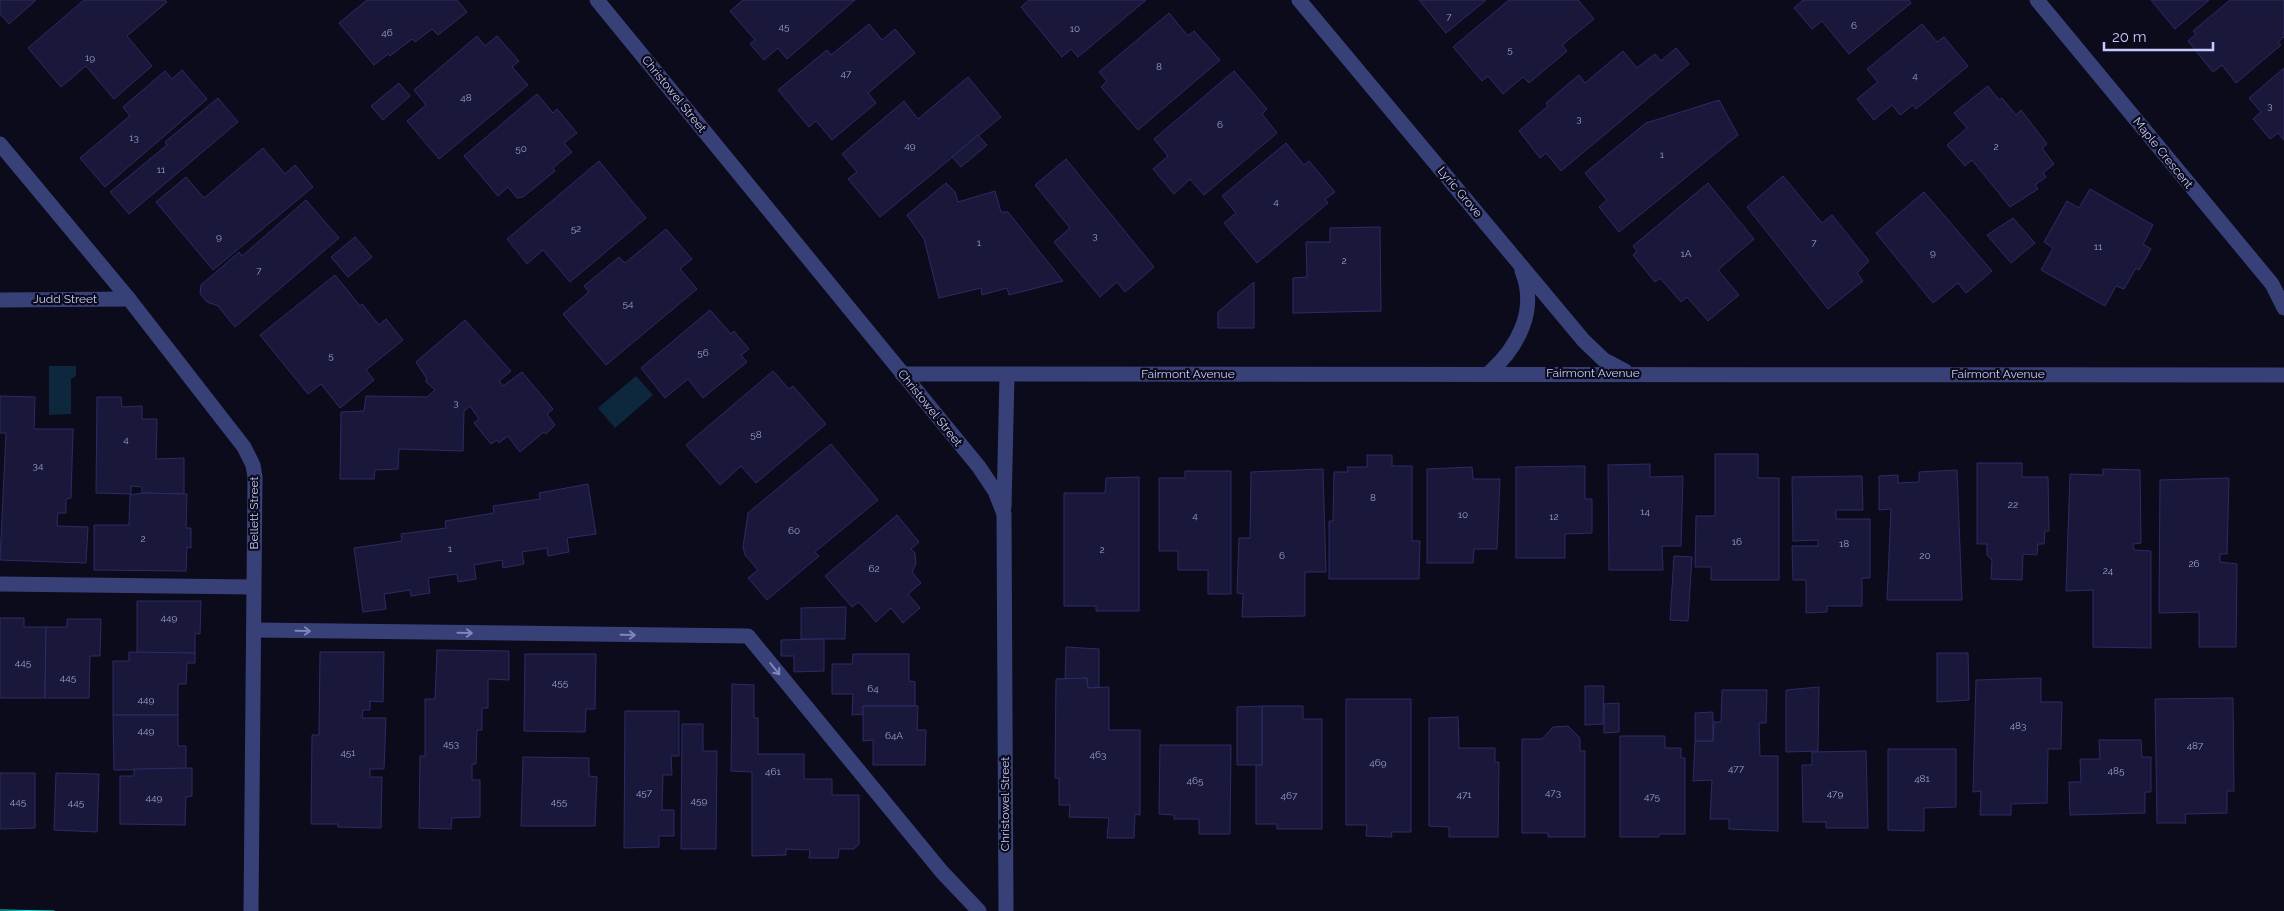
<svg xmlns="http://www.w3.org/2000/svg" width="2284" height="911" viewBox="0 0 2284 911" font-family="Raleway,sans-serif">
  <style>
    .water { fill: #0d283d }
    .building { fill: #19183b; stroke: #2c2b66 }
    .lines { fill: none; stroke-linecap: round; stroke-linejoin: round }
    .minor { stroke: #384078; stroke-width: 15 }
    .tram { stroke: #07e8d8; stroke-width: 1 }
    .oneway { stroke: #8085ba }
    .labels { text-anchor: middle; stroke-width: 4.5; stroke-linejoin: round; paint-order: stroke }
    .number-label { font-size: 10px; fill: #9c9ecc }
    .street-label { font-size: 12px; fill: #c7cafd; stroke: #0b0b1b }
  </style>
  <rect width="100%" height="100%" fill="#0b0b1b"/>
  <!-- water -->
  <g class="water">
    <polygon points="49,366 76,366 76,376 71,379 71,414 49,415"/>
    <polygon points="636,376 653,395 615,428 598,408"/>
  </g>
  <!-- building -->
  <g class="building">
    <polygon points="0,0 36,0 9,24 0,14"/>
    <polygon points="84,0 165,0 167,2 127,36 152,66 114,99 86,66 61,87 28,48"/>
    <polygon points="367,0 457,0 467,12 438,35 432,29 415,42 412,39 390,56 388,54 374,65 339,23"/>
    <polygon points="743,0 855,0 787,59 778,48 764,60 750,44 755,40 730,11"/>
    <polygon points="1029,0 1146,0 1078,57 1071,49 1062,57 1021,7"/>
    <polygon points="1419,0 1486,0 1446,33"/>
    <polygon points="1509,0 1578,0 1594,19 1562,45 1567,51 1529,83 1523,77 1503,94 1488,76 1482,81 1453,47"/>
    <polygon points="1803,0 1909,0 1911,3 1849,54 1822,21 1812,29 1794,8"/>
    <polygon points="2151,0 2209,0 2175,29"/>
    <polygon points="2230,0 2284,0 2284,37 2278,42 2281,45 2236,83 2222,65 2213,72 2188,41 2196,34 2193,31"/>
    <polygon points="1169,13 1188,36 1194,31 1220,60 1138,130 1101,87 1107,81 1099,72"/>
    <polygon points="869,24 882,40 895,29 915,53 868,93 876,103 832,140 816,121 809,127 778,90 827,50 831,55"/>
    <polygon points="1922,24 1937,42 1944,37 1968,66 1916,109 1913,105 1900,115 1892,105 1874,120 1857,99 1878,82 1867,69"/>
    <polygon points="477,36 485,46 497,36 519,61 512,67 528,85 439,159 407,121 426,105 414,90"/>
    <polygon points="1676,48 1689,64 1561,171 1546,153 1540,158 1519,131 1548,106 1546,103 1579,75 1585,83 1623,51 1637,68 1655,54 1661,61"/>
    <polygon points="2284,68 2284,140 2278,133 2270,139 2253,119 2261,112 2249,98"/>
    <polygon points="182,70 207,99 105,187 80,158 130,116 123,107 165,71 172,79"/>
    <polygon points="1234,71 1267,109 1262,114 1277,133 1204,195 1190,179 1174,194 1153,169 1168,156 1154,139"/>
    <polygon points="968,77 1001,117 880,217 848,179 857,172 842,154 904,101 918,119"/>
    <polygon points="399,83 410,96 383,120 371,106"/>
    <polygon points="1988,86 1999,100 2002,98 2016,115 2021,110 2047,144 2042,148 2054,164 2043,173 2046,177 2035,185 2038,189 2010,207 1972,160 1965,166 1947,145 1967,128 1954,113"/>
    <polygon points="537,94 553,113 557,109 577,133 564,143 572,152 553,168 555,171 523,197 517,198 508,187 498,196 464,156"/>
    <polygon points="218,98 238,122 129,214 110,192 167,145 165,142"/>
    <polygon points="1719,100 1738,135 1619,232 1599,207 1607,200 1585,173 1646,123"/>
    <polygon points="978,135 987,145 961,167 952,157"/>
    <polygon points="1286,143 1304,165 1309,161 1335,192 1325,199 1328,203 1257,263 1224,223 1236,213 1222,196"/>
    <polygon points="263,148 285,174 295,165 313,187 213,270 156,202 186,177 204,198"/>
    <polygon points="1066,159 1154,267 1125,292 1117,282 1100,297 1054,242 1070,228 1035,185"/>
    <polygon points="599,161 646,218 570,282 543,250 527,264 507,239"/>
    <polygon points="1783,176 1822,223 1832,215 1869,261 1857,273 1863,281 1828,309 1747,207"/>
    <polygon points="946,183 955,192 958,202 995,191 1001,212 1008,212 1063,281 1009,295 1007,288 982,295 981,288 939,298 924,239 907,215"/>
    <polygon points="1708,183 1754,239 1718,270 1739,295 1708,321 1687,297 1681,302 1660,278 1655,282 1633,255 1637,251 1633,246"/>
    <polygon points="2090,189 2153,225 2143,244 2151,249 2139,270 2136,268 2124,289 2116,286 2105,306 2041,270 2053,248 2044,242 2067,201 2079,208"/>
    <polygon points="1924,192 1992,271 1966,293 1958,283 1933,303 1876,233"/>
    <polygon points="306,200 339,238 235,327 218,306 207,302 200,294 201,285 239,252 242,256"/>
    <polygon points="2013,218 2035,243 2011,263 1987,235"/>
    <polygon points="1380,227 1381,311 1293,313 1293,278 1307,277 1306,242 1330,242 1330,228"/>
    <polygon points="666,229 692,259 680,269 697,289 606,365 563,314 589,292 584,286 619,257 625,263"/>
    <polygon points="355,237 372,257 348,277 331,257"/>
    <polygon points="335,275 360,306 362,304 379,325 386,319 403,340 366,370 374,380 340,408 321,384 308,394 260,335"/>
    <polygon points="1254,282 1254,328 1218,328 1218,312"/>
    <polygon points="710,310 731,334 734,331 749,349 741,355 747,362 703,398 688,379 665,398 641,368"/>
    <polygon points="465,320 511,371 499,381 503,386 522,372 553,409 547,414 555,425 546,434 544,432 520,452 508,436 499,443 497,440 491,444 474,423 479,419 470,406 464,411 463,451 399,449 398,469 375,470 374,479 340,479 341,412 364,411 366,396 427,397 435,390 425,381 427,379 416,362"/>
    <polygon points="773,371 789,389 793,386 826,424 756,483 741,466 720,485 686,445"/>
    <polygon points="0,396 35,397 34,429 73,429 71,498 66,499 66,513 58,513 57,526 88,527 86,563 0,560 6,433 0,433"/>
    <polygon points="97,397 121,397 122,407 142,406 142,419 157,419 156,459 184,458 184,494 142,493 142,487 131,486 131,494 96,493"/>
    <polygon points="831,444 878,500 815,552 819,556 767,600 748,578 758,570 745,555 743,547 748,513"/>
    <polygon points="1715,454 1758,454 1758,478 1779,478 1779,580 1711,580 1711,567 1695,567 1696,516 1715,516"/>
    <polygon points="1367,455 1392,455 1392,466 1412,466 1412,541 1420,541 1419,579 1329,579 1329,521 1333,521 1334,472 1348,472 1347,467 1367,467"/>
    <polygon points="1977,463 2022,463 2022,477 2048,477 2049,531 2045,531 2044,544 2038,544 2037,555 2023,554 2022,580 1991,579 1992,560 1987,555 1987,544 1977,544"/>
    <polygon points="1650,464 1650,477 1683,476 1681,546 1662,546 1663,570 1609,570 1608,465"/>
    <polygon points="1585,466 1585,499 1592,499 1592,533 1565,534 1565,558 1516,558 1516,467"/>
    <polygon points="1472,467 1473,479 1500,479 1497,549 1474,549 1473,563 1427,563 1427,469"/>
    <polygon points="1323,469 1326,572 1305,572 1305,616 1242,617 1243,594 1237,593 1239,538 1250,538 1251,472"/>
    <polygon points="2103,469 2140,470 2141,543 2133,544 2134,550 2151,551 2151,648 2093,647 2093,590 2066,591 2070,474 2103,475"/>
    <polygon points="1957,470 1962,600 1887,600 1891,509 1879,510 1879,476 1898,475 1898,483 1919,482 1919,472"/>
    <polygon points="1185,471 1231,471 1231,594 1208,594 1208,570 1178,570 1178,551 1159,551 1159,478 1185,478"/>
    <polygon points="1862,476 1863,510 1836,510 1836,519 1870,519 1870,578 1862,578 1862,606 1827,606 1827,612 1806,613 1806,580 1793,580 1792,546 1818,546 1818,540 1793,541 1792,477"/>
    <polygon points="1139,477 1139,611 1096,611 1096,606 1064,606 1064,493 1105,493 1106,478"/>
    <polygon points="2229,478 2227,554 2220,554 2220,562 2237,564 2236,647 2199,647 2199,612 2159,613 2160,480"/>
    <polygon points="588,484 596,534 567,538 569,552 548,556 547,548 522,552 524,564 503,568 502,560 474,565 476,579 458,582 457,574 428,578 430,593 411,596 410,590 384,594 386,609 363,612 354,548 402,541 401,534 446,528 445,521 494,513 493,506 540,499 539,493"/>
    <polygon points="142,493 187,494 186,528 191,528 191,548 187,547 186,571 94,570 94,525 129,525 130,495"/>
    <polygon points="897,515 919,542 911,549 915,553 916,564 912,572 921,583 908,594 920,608 903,623 891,608 876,622 859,602 852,607 825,576"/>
    <polygon points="1674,556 1692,557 1688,621 1670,620"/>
    <polygon points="137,601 201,601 200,634 195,633 195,653 137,653"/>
    <polygon points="846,607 845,639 801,639 801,608"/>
    <polygon points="0,618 24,618 24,627 46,627 45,698 0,698"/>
    <polygon points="67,619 101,619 100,656 90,656 89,698 45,698 46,627 67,627"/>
    <polygon points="824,639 824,671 794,672 794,656 781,656 781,640"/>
    <polygon points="1066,647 1099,649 1099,687 1088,688 1087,678 1065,680"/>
    <polygon points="437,650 509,651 509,680 488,679 488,708 482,708 482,730 477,730 476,764 472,764 472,780 480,780 480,817 452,818 451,829 419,828 420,756 425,756 425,699 435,699"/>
    <polygon points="129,652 195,653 195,663 187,663 186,684 178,684 178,715 113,715 113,661 129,661"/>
    <polygon points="320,652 384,652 383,702 370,701 370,710 363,710 362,718 386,718 384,769 370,769 370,777 382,777 381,828 338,827 338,824 311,824 312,735 319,735"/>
    <polygon points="1937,653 1968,653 1969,700 1937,702"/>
    <polygon points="525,654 596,654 595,709 586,709 585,732 524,731"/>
    <polygon points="853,654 909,654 909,681 915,682 915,706 863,706 863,714 852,715 853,694 832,694 832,664 852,664"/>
    <polygon points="1087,678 1088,688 1109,687 1109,730 1140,730 1140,815 1135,814 1134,838 1107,838 1109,818 1069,817 1070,805 1059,805 1059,778 1055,778 1056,679"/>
    <polygon points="2041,678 2041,702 2062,702 2061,749 2048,749 2047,803 2011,804 2011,815 1980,815 1981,791 1973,792 1976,680"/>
    <polygon points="732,684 754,685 754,718 758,718 758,754 804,754 804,779 832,779 832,795 859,795 859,844 854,849 839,849 838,858 809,858 810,850 786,849 786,855 752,856 752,772 731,771"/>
    <polygon points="1585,686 1604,686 1603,724 1585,725"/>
    <polygon points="1819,687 1818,751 1786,752 1786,690"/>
    <polygon points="1722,690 1767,690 1766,723 1759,723 1760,756 1778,756 1778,831 1729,829 1729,819 1710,819 1712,780 1693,781 1695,741 1713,741 1714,722 1721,722"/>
    <polygon points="2233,698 2234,791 2227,791 2227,813 2185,814 2186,823 2157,823 2155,699"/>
    <polygon points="1346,699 1411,699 1411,832 1391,832 1392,837 1366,836 1367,825 1346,825"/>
    <polygon points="1619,703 1619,732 1604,733 1604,704"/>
    <polygon points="863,706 918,706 917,730 926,730 925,765 873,765 873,740 863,741"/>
    <polygon points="1262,706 1303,706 1303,719 1322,719 1322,829 1277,829 1277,824 1256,824 1256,765 1262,765"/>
    <polygon points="1262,706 1262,765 1237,765 1237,707"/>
    <polygon points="625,711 679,711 679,756 671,756 672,775 663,775 662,810 674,810 674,836 659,836 659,847 624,848"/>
    <polygon points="1713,712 1713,741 1695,741 1695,713"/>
    <polygon points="113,715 178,715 178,746 186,746 186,769 114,770"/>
    <polygon points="1458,717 1459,748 1495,748 1495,762 1499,762 1498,837 1449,837 1449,827 1429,826 1429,718"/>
    <polygon points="682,724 703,724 703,751 717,751 716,849 681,849"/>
    <polygon points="1568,726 1580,738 1580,751 1585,751 1585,837 1548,837 1548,833 1522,833 1522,739 1542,739 1553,727"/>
    <polygon points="1620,736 1665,736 1665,748 1681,748 1681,758 1685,758 1685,834 1659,834 1659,837 1620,837"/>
    <polygon points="2099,740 2141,740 2142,757 2151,757 2151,792 2145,792 2145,813 2070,815 2069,782 2081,782 2080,759 2100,759"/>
    <polygon points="1160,745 1231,745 1230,834 1199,834 1199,819 1174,819 1174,815 1159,814"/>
    <polygon points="1888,749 1956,749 1956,807 1924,808 1924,831 1888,830"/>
    <polygon points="1866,751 1868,828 1826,828 1826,822 1803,822 1802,765 1812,765 1812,752"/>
    <polygon points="523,757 589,758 589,776 597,777 595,826 521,826"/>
    <polygon points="192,768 192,796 186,797 185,825 120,824 120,776 134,776 134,769"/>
    <polygon points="0,773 35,773 35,828 0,829"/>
    <polygon points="56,773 99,774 97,832 54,830"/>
  </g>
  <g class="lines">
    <!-- minor -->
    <g class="minor">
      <polyline points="597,0 979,467 995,491 1004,514 1006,911"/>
      <polyline points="1299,0 1584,341 1604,360 1625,371"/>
      <polyline points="2037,0 2272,284 2284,308"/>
      <polyline points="0,144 129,299 244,447 253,465 255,477 251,911"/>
      <polyline points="0,300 129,299"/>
      <path d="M1489,373C1518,347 1538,310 1522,271"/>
      <polyline points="902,374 2284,375"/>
      <polyline points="1004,507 1007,375"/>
      <polyline points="0,584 253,587"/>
      <polyline points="254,630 748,636 942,872 979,911"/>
    </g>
    <!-- tram -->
    <polyline class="tram" points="0,910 54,911"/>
  </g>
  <!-- one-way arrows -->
  <defs><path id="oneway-shaft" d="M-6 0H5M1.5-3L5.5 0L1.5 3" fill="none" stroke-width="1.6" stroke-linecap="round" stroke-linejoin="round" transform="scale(1.25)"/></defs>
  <g class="oneway">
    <use href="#oneway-shaft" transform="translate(303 631) rotate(1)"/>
    <use href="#oneway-shaft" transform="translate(465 633) rotate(1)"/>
    <use href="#oneway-shaft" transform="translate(628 635) rotate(1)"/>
    <use href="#oneway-shaft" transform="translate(775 669) rotate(51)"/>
  </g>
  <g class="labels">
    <!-- number labels -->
    <g class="number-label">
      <text x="1449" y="20">7</text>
      <text x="1854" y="29">6</text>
      <text x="784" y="30">45</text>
      <text x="1075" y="32">10</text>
      <text x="387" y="36">46</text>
      <text x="1510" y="53">5</text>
      <text x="90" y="61">19</text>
      <text x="1159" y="70">8</text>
      <text x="846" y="77">47</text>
      <text x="1915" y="79">4</text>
      <text x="466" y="101">48</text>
      <text x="2270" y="109">3</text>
      <text x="1579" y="122">3</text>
      <text x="1220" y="128">6</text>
      <text x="134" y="141">13</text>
      <text x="910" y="149">49</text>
      <text x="1996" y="150">2</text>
      <text x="521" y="152">50</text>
      <text x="1662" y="158">1</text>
      <text x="161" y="173">11</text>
      <text x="1276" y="205">4</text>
      <text x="576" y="232">52</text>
      <text x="1095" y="239">3</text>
      <text x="219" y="240">9</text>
      <text x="979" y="246">1</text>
      <text x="1814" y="246">7</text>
      <text x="2098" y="250">11</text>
      <text x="1933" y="256">9</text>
      <text x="1686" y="257">1A</text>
      <text x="1344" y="264">2</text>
      <text x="259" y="274">7</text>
      <text x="628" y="307">54</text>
      <text x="703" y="356">56</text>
      <text x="331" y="359">5</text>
      <text x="456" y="406">3</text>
      <text x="756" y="438">58</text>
      <text x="126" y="443">4</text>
      <text x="38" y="469">34</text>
      <text x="1373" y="501">8</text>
      <text x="2013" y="508">22</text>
      <text x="1645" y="515">14</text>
      <text x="1463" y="518">10</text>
      <text x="1195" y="519">4</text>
      <text x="1554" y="520">12</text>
      <text x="794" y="534">60</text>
      <text x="143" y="542">2</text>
      <text x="1737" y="545">16</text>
      <text x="1844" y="547">18</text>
      <text x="450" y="552">1</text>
      <text x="1102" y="553">2</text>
      <text x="1282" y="559">6</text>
      <text x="1925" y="559">20</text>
      <text x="2194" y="567">26</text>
      <text x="874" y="572">62</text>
      <text x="2108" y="574">24</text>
      <text x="169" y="621">449</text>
      <text x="23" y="666">445</text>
      <text x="68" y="681">445</text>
      <text x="560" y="686">455</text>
      <text x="873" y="692">64</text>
      <text x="146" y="703">449</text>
      <text x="2018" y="729">483</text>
      <text x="146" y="734">449</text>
      <text x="894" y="739">64A</text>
      <text x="451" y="747">453</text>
      <text x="2195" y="749">487</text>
      <text x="348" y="756">451</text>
      <text x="1098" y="758">463</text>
      <text x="1378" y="766">469</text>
      <text x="1736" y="772">477</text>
      <text x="2116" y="774">485</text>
      <text x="773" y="775">461</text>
      <text x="1922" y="782">481</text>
      <text x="1195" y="784">465</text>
      <text x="644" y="796">457</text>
      <text x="1553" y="796">473</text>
      <text x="1835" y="797">479</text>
      <text x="1464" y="798">471</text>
      <text x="1289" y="799">467</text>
      <text x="1652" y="800">475</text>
      <text x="154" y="801">449</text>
      <text x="699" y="804">459</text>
      <text x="18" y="805">445</text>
      <text x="559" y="805">455</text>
      <text x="76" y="806">445</text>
    </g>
    <!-- street labels -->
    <g class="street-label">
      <text transform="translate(674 94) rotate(51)" y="4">Christowel Street</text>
      <text transform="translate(2163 153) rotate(51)" y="4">Maple Crescent</text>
      <text transform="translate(1460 192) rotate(50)" y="4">Lyric Grove</text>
      <text x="65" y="303">Judd Street</text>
      <text x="1593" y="377">Fairmont Avenue</text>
      <text x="1188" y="378">Fairmont Avenue</text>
      <text x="1998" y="378">Fairmont Avenue</text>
      <text transform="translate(930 408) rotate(51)" y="4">Christowel Street</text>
      <text transform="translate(254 513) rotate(-90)" y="4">Bellett Street</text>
      <text transform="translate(1005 804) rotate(-90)" y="4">Christowel Street</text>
    </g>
  </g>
  <!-- scale -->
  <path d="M2104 42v8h109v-8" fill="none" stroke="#c7cafd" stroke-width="2.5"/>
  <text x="2112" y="42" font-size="15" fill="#c7cafd" stroke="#0b0b1b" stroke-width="4" paint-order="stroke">20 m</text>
</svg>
